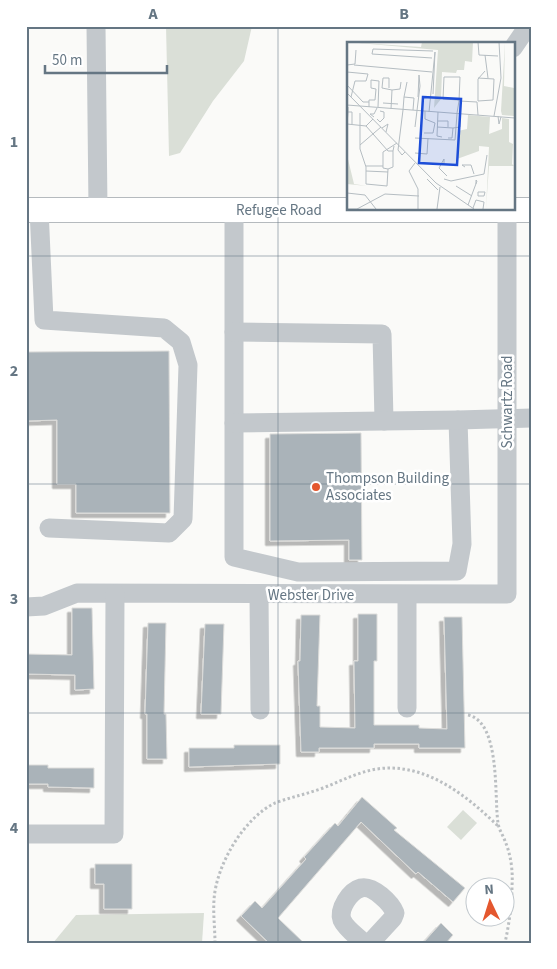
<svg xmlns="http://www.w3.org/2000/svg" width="557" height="969" viewBox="0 0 557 969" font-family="'Source Sans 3',sans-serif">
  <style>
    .green { fill: #dadfd7 }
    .building { fill: #aab3b9; stroke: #dcdcda; filter: url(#shadow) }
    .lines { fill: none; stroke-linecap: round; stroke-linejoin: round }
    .major-casing { stroke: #b5babe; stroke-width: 26 }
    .path { stroke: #bbbfc2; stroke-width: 3; stroke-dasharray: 2.5 2.5; stroke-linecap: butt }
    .minor { stroke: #c3c8cc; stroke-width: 19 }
    .major { stroke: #fff; stroke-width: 24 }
    .grid { fill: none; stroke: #657683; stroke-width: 1; stroke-opacity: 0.55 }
    .poi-dot { fill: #e4572e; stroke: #fff; stroke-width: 2 }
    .labels { text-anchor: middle; stroke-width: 5; stroke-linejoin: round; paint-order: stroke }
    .street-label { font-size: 15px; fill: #657683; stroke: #fff }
    .poi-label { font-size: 15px; fill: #657683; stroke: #fff; text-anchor: start }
    .inset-road { fill: none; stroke: #b5bdc2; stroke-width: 1 }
    .view { fill: #1d4ed8; fill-opacity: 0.15; stroke: #1d4ed8; stroke-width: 2.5 }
    .inset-edge { fill: none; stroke: #657683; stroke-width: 2.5 }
    .neatline { fill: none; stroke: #657683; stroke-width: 2 }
    .grid-label { font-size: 16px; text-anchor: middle; font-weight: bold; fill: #657683 }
  </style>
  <defs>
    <filter id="shadow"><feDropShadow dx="-4.5" dy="4.5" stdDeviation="0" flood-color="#0004"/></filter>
  </defs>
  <rect width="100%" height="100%" fill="#fafaf8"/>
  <!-- green -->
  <g class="green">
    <polygon points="166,26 252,26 244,61 213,101 180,153 169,156"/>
    <polygon points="463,810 477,823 461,840 447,827"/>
    <polygon points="204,913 202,943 53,943 76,915"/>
  </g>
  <!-- building -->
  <g class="building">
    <polygon points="169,351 170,513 76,513 76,484 57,484 57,420 26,421 26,352"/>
    <polygon points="361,433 362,560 349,560 349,540 270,541 270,434"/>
    <polygon points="72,608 92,608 94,689 75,690 75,675 26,674 26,654 72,655"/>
    <polygon points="358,614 377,614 377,661 374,661 374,725 419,725 419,728 447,729 444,617 462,617 465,748 419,748 419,744 374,744 374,748 319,748 319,752 301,752 298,661 300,661 301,615 320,615 317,706 320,706 320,727 355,728 354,661 358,661"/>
    <polygon points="148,623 166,623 164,714 166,714 167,759 147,759 147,714 145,714"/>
    <polygon points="205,624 224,624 221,714 201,714"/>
    <polygon points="234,745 280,745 280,764 189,767 189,748 234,748"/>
    <polygon points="26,765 48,765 48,768 94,768 94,788 48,787 48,784 26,784"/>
    <polygon points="362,797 397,828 394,830 465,888 453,902 418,872 416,874 361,822 278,918 304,943 269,943 241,916 255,901 262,908 306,859 304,857 335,823 338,826"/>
    <polygon points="95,864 132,864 132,909 104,909 104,884 95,884"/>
    <polygon points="441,923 453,935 446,943 423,943"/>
  </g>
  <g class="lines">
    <defs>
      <polyline id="major" points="26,210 531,210"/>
    </defs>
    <!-- major casing -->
    <use href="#major" class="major-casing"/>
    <!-- path -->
    <g class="path">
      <path d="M468,715C501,722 494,797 498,823C499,830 503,835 505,841C511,855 513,871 512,886C512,905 509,924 505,943"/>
      <path d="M215,943C215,929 213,914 214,900C216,865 244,818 275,803C291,797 307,794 323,788C341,781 358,772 377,769C425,762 466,795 498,826"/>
    </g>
    <!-- minor -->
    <g class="minor">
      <polyline points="96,26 98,209"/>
      <polyline points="513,48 528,26"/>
      <polyline points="39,209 44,320 164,328 181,342 188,365 183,519 169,533 49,528"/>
      <polyline points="234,210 234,557 298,572 457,571 462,544 458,420 531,418"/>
      <polyline points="234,332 382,334 384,421"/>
      <polyline points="234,423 458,420"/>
      <polyline points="259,595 260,710"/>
      <polyline points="26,607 44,606 77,593 507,594 507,210"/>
      <polyline points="407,708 407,595"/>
      <polyline points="26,834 114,834 115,594"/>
      <path d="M364,943C357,936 346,929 342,920C338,909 350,891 361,888C373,885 391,903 395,913L393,918L370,943"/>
    </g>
    <!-- major -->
    <use href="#major" class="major"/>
  </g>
  <!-- grid -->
  <path class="grid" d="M278,26V943M26,256H531M26,484H531M26,713H531"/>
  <!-- markers -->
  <circle class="poi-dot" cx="316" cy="487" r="5"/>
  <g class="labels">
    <!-- street labels -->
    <g class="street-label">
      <text x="279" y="215">Refugee Road</text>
      <text transform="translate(507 402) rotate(-90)" y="5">Schwartz Road</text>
      <text x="311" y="600">Webster Drive</text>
    </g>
    <!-- poi labels -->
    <g class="poi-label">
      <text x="326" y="483">Thompson Building<tspan x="326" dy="17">Associates</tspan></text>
    </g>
  </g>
  <!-- overview -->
  <g transform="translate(347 42)">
    <rect width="168" height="168" fill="#fafaf8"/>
    <path d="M0,0L74,5L75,0H126L125,20L118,19L117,28H110L109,31L95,30L94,57L87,66L91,8ZM158,0L157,44L167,46V74L155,73L154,69ZM121,73L143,75L142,92L155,87V76L162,77V100L166,102L165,122L167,124H142L139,167L142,105L132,104V109L110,117L111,89L120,87ZM0,113L7,142L20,144L0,142Z" fill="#dadfd7"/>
    <path class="inset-road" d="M34,0H50M131,0L132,13L151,14M138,13L141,36M85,16L25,12L26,7L86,9M0,23L8,22L9,8M7,23L85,30M0,30L21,32L19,39H8L4,55M0,43L16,60H22M42,46V36H36L35,46L45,48L44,67M45,48L53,47L54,40M0,51L89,141L127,167M86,52L88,10M57,55L60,40M112,59L130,60L131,73M131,59L146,58L147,37L131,36M131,59V37L138,29M36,61L51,62M0,63L168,76M1,65V70H5V82M22,65V58H28L29,47L24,46V38L32,39L31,65M56,68L51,108L55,113L58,110M56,68L57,55L67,56L66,68M1,70L0,82L19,84L26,77M82,70L88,10M91,70L90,94L95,95M13,71V107L19,125V142L40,144L41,127L36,126V110L50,101M110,71L112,59L113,35H97L96,57L112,58M147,74L154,36L152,0M151,74L152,82L154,75M27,75L23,72H27L30,66M30,77L33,80L37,76V70L33,69M91,79H101V85M19,84L41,109H46L47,104M68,85L73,44L72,33L71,55M90,85L106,86M35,86L41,82L39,90M77,91H86L88,81L78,77V69M68,96L108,98L110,72M101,96H105L106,86L113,85V76M13,103L34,85M68,111L80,112L81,96M68,121L62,129L71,147V167M97,121V117L92,126L100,134M19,124H36M118,125L115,123H124L127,132M41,127L46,125V109M19,129L41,130M80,137L91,148M97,137L104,139L137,132L140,113M109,144L125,154M131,150H138L137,154H131ZM0,151L18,153L29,167M121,163L130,139L129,138V142M126,166L129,158L137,160L136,167M0,167H10L38,152L72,154M90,167L93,145"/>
    <path class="view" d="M76,55L114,57L110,123L72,121Z"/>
    <rect width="168" height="168" class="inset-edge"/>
  </g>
  <!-- border -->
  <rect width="557" height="969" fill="none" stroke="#ffffff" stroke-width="55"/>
  <!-- north arrow -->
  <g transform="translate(490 902) rotate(356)"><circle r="24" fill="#ffffff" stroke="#c1c8cd"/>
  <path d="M0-4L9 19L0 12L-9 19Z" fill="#e4572e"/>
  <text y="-8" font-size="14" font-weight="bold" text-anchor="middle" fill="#657683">N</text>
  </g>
  <!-- scale -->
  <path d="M45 65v8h122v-8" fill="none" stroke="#657683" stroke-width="2.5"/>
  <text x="52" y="65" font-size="15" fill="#657683" stroke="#ffffff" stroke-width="4" paint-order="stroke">50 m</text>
  <rect x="28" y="28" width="502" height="914" class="neatline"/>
  <g class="grid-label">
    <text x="153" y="19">A</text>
    <text x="404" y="19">B</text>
    <text x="14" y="147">1</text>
    <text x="14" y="376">2</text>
    <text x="14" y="604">3</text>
    <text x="14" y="833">4</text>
  </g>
</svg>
